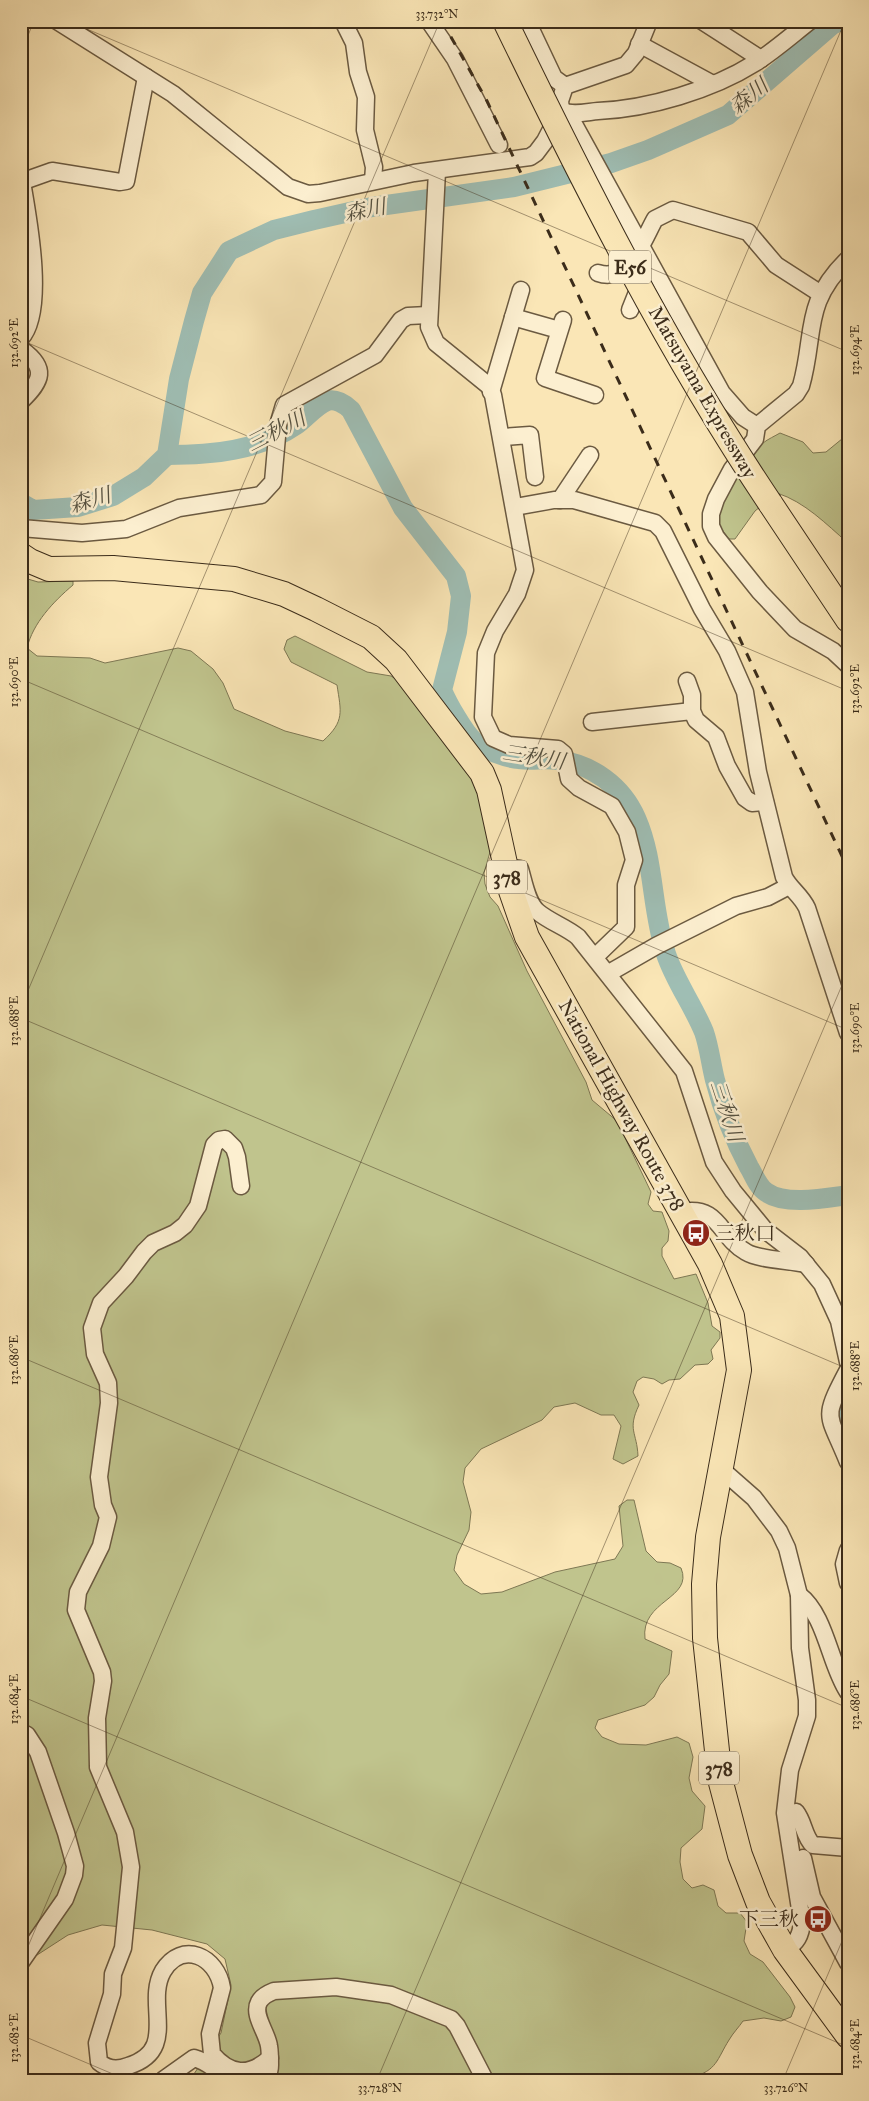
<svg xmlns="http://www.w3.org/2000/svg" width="869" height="2101" viewBox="0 0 869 2101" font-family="'IM FELL Great Primer','Noto Serif JP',serif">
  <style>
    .green { fill: #c0c48d; stroke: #7e7854 }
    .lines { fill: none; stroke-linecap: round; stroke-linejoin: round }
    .river { stroke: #9fbeb4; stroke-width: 20 }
    .minor-casing { stroke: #6b5a41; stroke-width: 19 }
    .highway-casing { stroke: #3b2c1a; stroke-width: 26 }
    .minor { stroke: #fcefd0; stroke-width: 16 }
    .highway { stroke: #fae6b6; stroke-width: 24 }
    .rail { stroke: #3b2c1a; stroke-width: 3; stroke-dasharray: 9 9; stroke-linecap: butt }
    .highway-bridge-casing { stroke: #3b2c1a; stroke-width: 26; stroke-linecap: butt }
    .highway-bridge { stroke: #fae6b6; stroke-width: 24 }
    .ticks { fill: none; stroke: #3b2c1a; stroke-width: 1; stroke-opacity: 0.45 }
    .labels { text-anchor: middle; stroke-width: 5; stroke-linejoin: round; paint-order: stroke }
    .shield { fill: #fcefd0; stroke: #756651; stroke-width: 1 }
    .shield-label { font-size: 19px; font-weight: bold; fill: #3b2c1a }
    .street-label { font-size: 20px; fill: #3b2c1a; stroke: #fcefd0 }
    .poi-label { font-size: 20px; fill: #3b2c1a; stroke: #fcefd0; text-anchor: start }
    .water-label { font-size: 21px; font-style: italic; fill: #545040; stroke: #fcefd0 }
    .neatline { fill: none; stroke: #3b2c1a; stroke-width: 2 }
    .ticks-label { font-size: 12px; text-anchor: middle; fill: #3b2c1a }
  </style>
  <rect width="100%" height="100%" fill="#fae6b6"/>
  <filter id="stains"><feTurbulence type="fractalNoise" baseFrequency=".004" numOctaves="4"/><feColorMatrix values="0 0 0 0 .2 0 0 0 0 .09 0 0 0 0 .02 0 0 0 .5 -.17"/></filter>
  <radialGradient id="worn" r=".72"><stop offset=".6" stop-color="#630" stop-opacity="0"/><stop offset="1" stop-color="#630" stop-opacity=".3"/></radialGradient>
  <!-- green -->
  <g class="green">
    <path d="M780,433L803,442L813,453L826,452L848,434V543C826,524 805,502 777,493L755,511L735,539H729C724,532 716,523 717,515C717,497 750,454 763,443C768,439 775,436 780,433Z"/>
    <path d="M21,577L38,582L73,581V585C53,602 33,623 27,648L37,656L90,658L105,663L178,648L191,651L213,669L223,683L234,709L285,731L323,741C345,721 341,712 337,685L291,662L284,649L287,640L295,636L367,672L391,676L403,684L475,779L488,832L490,852L484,873L485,884L490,897L498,906L527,971L586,1082L592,1100L617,1121L651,1192L648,1204L653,1211L662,1212L669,1231L668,1241L662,1248V1256L674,1279L696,1274L708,1303L712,1326L720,1332V1338L711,1350L713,1359L708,1364L695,1365L680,1379L669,1380L662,1384L654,1379L643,1377L637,1381L633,1392L639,1405C627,1430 637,1432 638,1456L623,1464L613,1459L621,1426L614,1415H601L575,1403L554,1407L542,1420L481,1449L465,1468L463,1482L471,1512L469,1530L457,1555L454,1570L464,1584L481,1594L502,1592L555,1572L615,1559L623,1546L619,1506L627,1500H634L646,1551L657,1562L670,1563L681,1568C694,1599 640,1600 645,1639L672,1651L669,1674L660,1685L654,1697L645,1705L598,1720L595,1728L602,1737L619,1744L646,1745L677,1737L689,1743L693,1757L689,1778L692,1791L705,1806L702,1829L681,1848L680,1862L683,1879L692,1888L703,1885L714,1890L718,1906L726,1913H740L747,1922L744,1941L750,1954L763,1962L790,1997L795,2007L791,2017L781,2021L764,2018L743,2021C739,2027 733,2033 729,2040C717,2059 717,2071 692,2077C680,2079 672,2073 662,2080H190L221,2033L231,1985L225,1959L207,1944L152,1930L102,1925L68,1935L34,1957L21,1975Z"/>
  </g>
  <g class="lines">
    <!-- river -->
    <g class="river">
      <path d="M167,455C212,455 258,451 296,425C306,418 316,405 327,401C335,398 345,404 351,410L403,508L456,576L461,596L457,632L442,690C447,702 464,733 474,741C484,750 506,758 519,759C532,761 545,758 557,760C592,764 622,786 636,818C655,861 651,909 666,954C675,981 693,1005 704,1032C709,1046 711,1064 715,1080C723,1111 734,1139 749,1167C754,1175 758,1187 766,1192C785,1206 826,1198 848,1195"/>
      <polyline points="21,503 33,510 78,507 113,496 144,477 167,455 179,379 194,321 202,293 229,251 274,230 314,220 372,207 514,187 611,163 648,150 728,115 832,25 839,21"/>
      <path d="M848,1391C836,1409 838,1423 848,1441"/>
    </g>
    <defs>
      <g id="minor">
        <polyline points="57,21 173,94 288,187 308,194 320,193 414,173 530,157 536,153 545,141 561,110 560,101 565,86 626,65 636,53 649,21"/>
        <polyline points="343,21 354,43 358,72 366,97 365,130 374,167 373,181"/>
        <polyline points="429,21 455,59 499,145"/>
        <polyline points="527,21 554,78 565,86"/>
        <polyline points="702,21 761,59"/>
        <polyline points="639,44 711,83"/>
        <path d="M561,110C572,116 586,112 598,111C648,109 712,90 755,63C774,51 792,35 810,21"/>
        <polyline points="569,115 722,393 743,417 757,426"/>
        <polyline points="437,171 429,327 436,343 489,386 493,395 525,570 517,594 495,631 486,653 483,717 493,738 509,745 558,749 564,754 569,779 579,788 612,806 627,832 634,860 626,885 626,927 595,957"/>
        <polyline points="21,182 52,171 120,182 126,181 146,77"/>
        <path d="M848,259C802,304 816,333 801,386L796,394L757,426L755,439L732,469L716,499L711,514V526L716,537L760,592L795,629L833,651L848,665"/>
        <path d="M598,273C629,284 644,238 655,219L673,210L748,232L776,265L821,294"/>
        <polyline points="630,310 638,290 639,279"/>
        <polyline points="513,317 559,330"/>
        <polyline points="563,320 545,378 595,395"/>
        <path d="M21,338C46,311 28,217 22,182"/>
        <path d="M21,349C48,368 42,381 21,401"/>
        <polyline points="491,392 521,290"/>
        <polyline points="503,437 530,435 535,477"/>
        <polyline points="560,500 590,455"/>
        <path d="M515,507L554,500H574L655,523L663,531L702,609L727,651L745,692L758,772L784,877C790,889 801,895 807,908L848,1033"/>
        <polyline points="21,528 82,533 126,529 179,508 261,495 273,482 278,425 284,405 375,355 401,320 408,316 428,315"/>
        <polyline points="687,681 692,695 692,711 696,720 716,737 727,766 745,798 752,803 765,802"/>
        <polyline points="592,722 692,711"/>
        <path d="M505,867L520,869C524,882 527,903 538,912C550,922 566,927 578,937L684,1071L714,1162L733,1191L765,1230L800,1257L822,1284L839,1321L848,1362"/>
        <polyline points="609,973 656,946 736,906 768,897 789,886"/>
        <path d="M241,1186L237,1157L234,1148L225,1139L219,1140L214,1145L198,1206L185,1225L175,1233L153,1243L144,1252L126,1276L101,1303L92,1328L95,1354L108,1383L109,1403L99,1477L103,1505L108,1517L101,1546L78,1592L76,1610L102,1672L103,1681L97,1718L98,1767L125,1832L131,1867L123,1948L113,1974L112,1994L97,2043L99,2062C107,2069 118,2070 128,2066C180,2050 144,2004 163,1971C182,1940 217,1956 222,1988L210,2034L212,2054C230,2075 249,2077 270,2058"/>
        <path d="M682,1212C720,1205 719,1237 746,1252C759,1260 789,1260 806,1264"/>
        <path d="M848,1370C821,1421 828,1412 848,1462"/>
        <path d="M721,1469L754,1498L779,1531L787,1548L799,1595L800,1648L807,1700V1716L790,1770L785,1813L802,1922C801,1935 797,1943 785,1950"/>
        <polyline points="848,1550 844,1564 848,1583"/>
        <path d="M799,1595C826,1615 830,1666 848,1692"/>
        <polyline points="21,1732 27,1735 38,1752 66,1833 75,1866 74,1875 65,1899 21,1962"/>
        <path d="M796,1812C804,1822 804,1837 813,1845L848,1848"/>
        <polyline points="803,1858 812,1897 848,1963"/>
        <path d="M163,2080L194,2058C214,2063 216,2077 242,2079C255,2080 270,2081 270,2065C270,2058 270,2052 269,2046C267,2032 252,2015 259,2002C262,1996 269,1993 274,1991L336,1987L391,1995L451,2019L457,2026L485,2080"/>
      </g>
      <g id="highway">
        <polyline points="770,503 848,620"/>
        <polyline points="21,555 30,561 49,569 113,568 234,579 284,594 316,609 371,637 396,660 482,773 489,790 511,891 527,937 710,1264 732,1316 739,1370 708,1537 704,1584 705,1638 720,1779 740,1855 758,1902 785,1950 848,2036"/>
      </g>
    </defs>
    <!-- minor casing -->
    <use href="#minor" class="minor-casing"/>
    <!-- highway casing -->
    <use href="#highway" class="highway-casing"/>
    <!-- minor -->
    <use href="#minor" class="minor"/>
    <!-- highway -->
    <use href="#highway" class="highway"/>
    <!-- rail -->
    <polyline class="rail" points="442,21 487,101 848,869"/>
    <defs>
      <path id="highway-bridge" d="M505,21C585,186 668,351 770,503"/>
    </defs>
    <!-- highway-bridge casing -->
    <use href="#highway-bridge" class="highway-bridge-casing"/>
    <!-- highway-bridge -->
    <use href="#highway-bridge" class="highway-bridge"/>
  </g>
  <!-- ticks -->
  <path class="ticks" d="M68,21L848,352M21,52L34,21M21,340L848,691M21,679L848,1030M21,1007L440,21M21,1018L848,1369M21,1357L848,1708M21,1696L848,2047M21,1963L845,21M21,2035L127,2080M377,2080L848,971M783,2080L848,1927"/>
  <!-- icons -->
  <defs>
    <symbol id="bus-disc" viewBox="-11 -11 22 22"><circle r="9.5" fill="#8f2418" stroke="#fcefd0"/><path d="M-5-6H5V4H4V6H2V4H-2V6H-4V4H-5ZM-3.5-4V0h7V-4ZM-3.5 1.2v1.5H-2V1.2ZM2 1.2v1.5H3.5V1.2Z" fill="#fff"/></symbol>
  </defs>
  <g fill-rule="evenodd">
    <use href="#bus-disc" x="680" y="1217" width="32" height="32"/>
    <use href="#bus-disc" x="802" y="1903" width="32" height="32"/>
  </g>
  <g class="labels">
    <!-- shield labels -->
    <g class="shield">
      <rect x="609" y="250.5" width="42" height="33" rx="4"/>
      <rect x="487" y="860.5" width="40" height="33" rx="4"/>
      <rect x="699" y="1751.5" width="40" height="33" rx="4"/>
    </g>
    <g class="shield-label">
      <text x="630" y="274">E56</text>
      <text x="507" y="884">378</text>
      <text x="719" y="1775">378</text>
    </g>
    <!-- street labels -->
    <g class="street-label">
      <text transform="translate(703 392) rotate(60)" y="7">Matsuyama Expressway</text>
      <text transform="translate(622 1105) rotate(61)" y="7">National Highway Route 378</text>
    </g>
    <!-- poi labels -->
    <g class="poi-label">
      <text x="715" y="1240">三秋口</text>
      <text x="799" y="1926" text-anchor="end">下三秋</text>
    </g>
    <!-- water labels -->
    <g class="water-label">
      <text transform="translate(749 96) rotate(-39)" y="7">森川</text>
      <text transform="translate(365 210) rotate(-11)" y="7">森川</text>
      <text transform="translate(276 431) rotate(-27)" y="7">三秋川</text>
      <text transform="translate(90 500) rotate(-16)" y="7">森川</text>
      <text transform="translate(534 757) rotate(9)" y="7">三秋川</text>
      <text transform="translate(727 1111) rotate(72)" y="7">三秋川</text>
    </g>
  </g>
  <!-- margin -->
  <rect width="869" height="2101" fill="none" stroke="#fae6b6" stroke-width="55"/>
  <rect x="28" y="28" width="814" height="2046" class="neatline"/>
  <g class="ticks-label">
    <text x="437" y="18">33.732°N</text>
    <text transform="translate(14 343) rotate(-90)" y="4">132.692°E</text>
    <text transform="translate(855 350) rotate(-90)" y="4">132.694°E</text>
    <text transform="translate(14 682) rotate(-90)" y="4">132.690°E</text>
    <text transform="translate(855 689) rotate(-90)" y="4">132.692°E</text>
    <text transform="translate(14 1021) rotate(-90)" y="4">132.688°E</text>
    <text transform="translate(855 1028) rotate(-90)" y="4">132.690°E</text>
    <text transform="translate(14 1360) rotate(-90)" y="4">132.686°E</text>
    <text transform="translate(855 1366) rotate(-90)" y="4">132.688°E</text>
    <text transform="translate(14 1699) rotate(-90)" y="4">132.684°E</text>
    <text transform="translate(855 1705) rotate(-90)" y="4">132.686°E</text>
    <text transform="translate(14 2038) rotate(-90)" y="4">132.682°E</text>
    <text transform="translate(855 2044) rotate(-90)" y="4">132.684°E</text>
    <text x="380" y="2092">33.728°N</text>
    <text x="786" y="2092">33.726°N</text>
  </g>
  <rect width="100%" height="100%" filter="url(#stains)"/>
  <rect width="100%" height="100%" fill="url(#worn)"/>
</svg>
